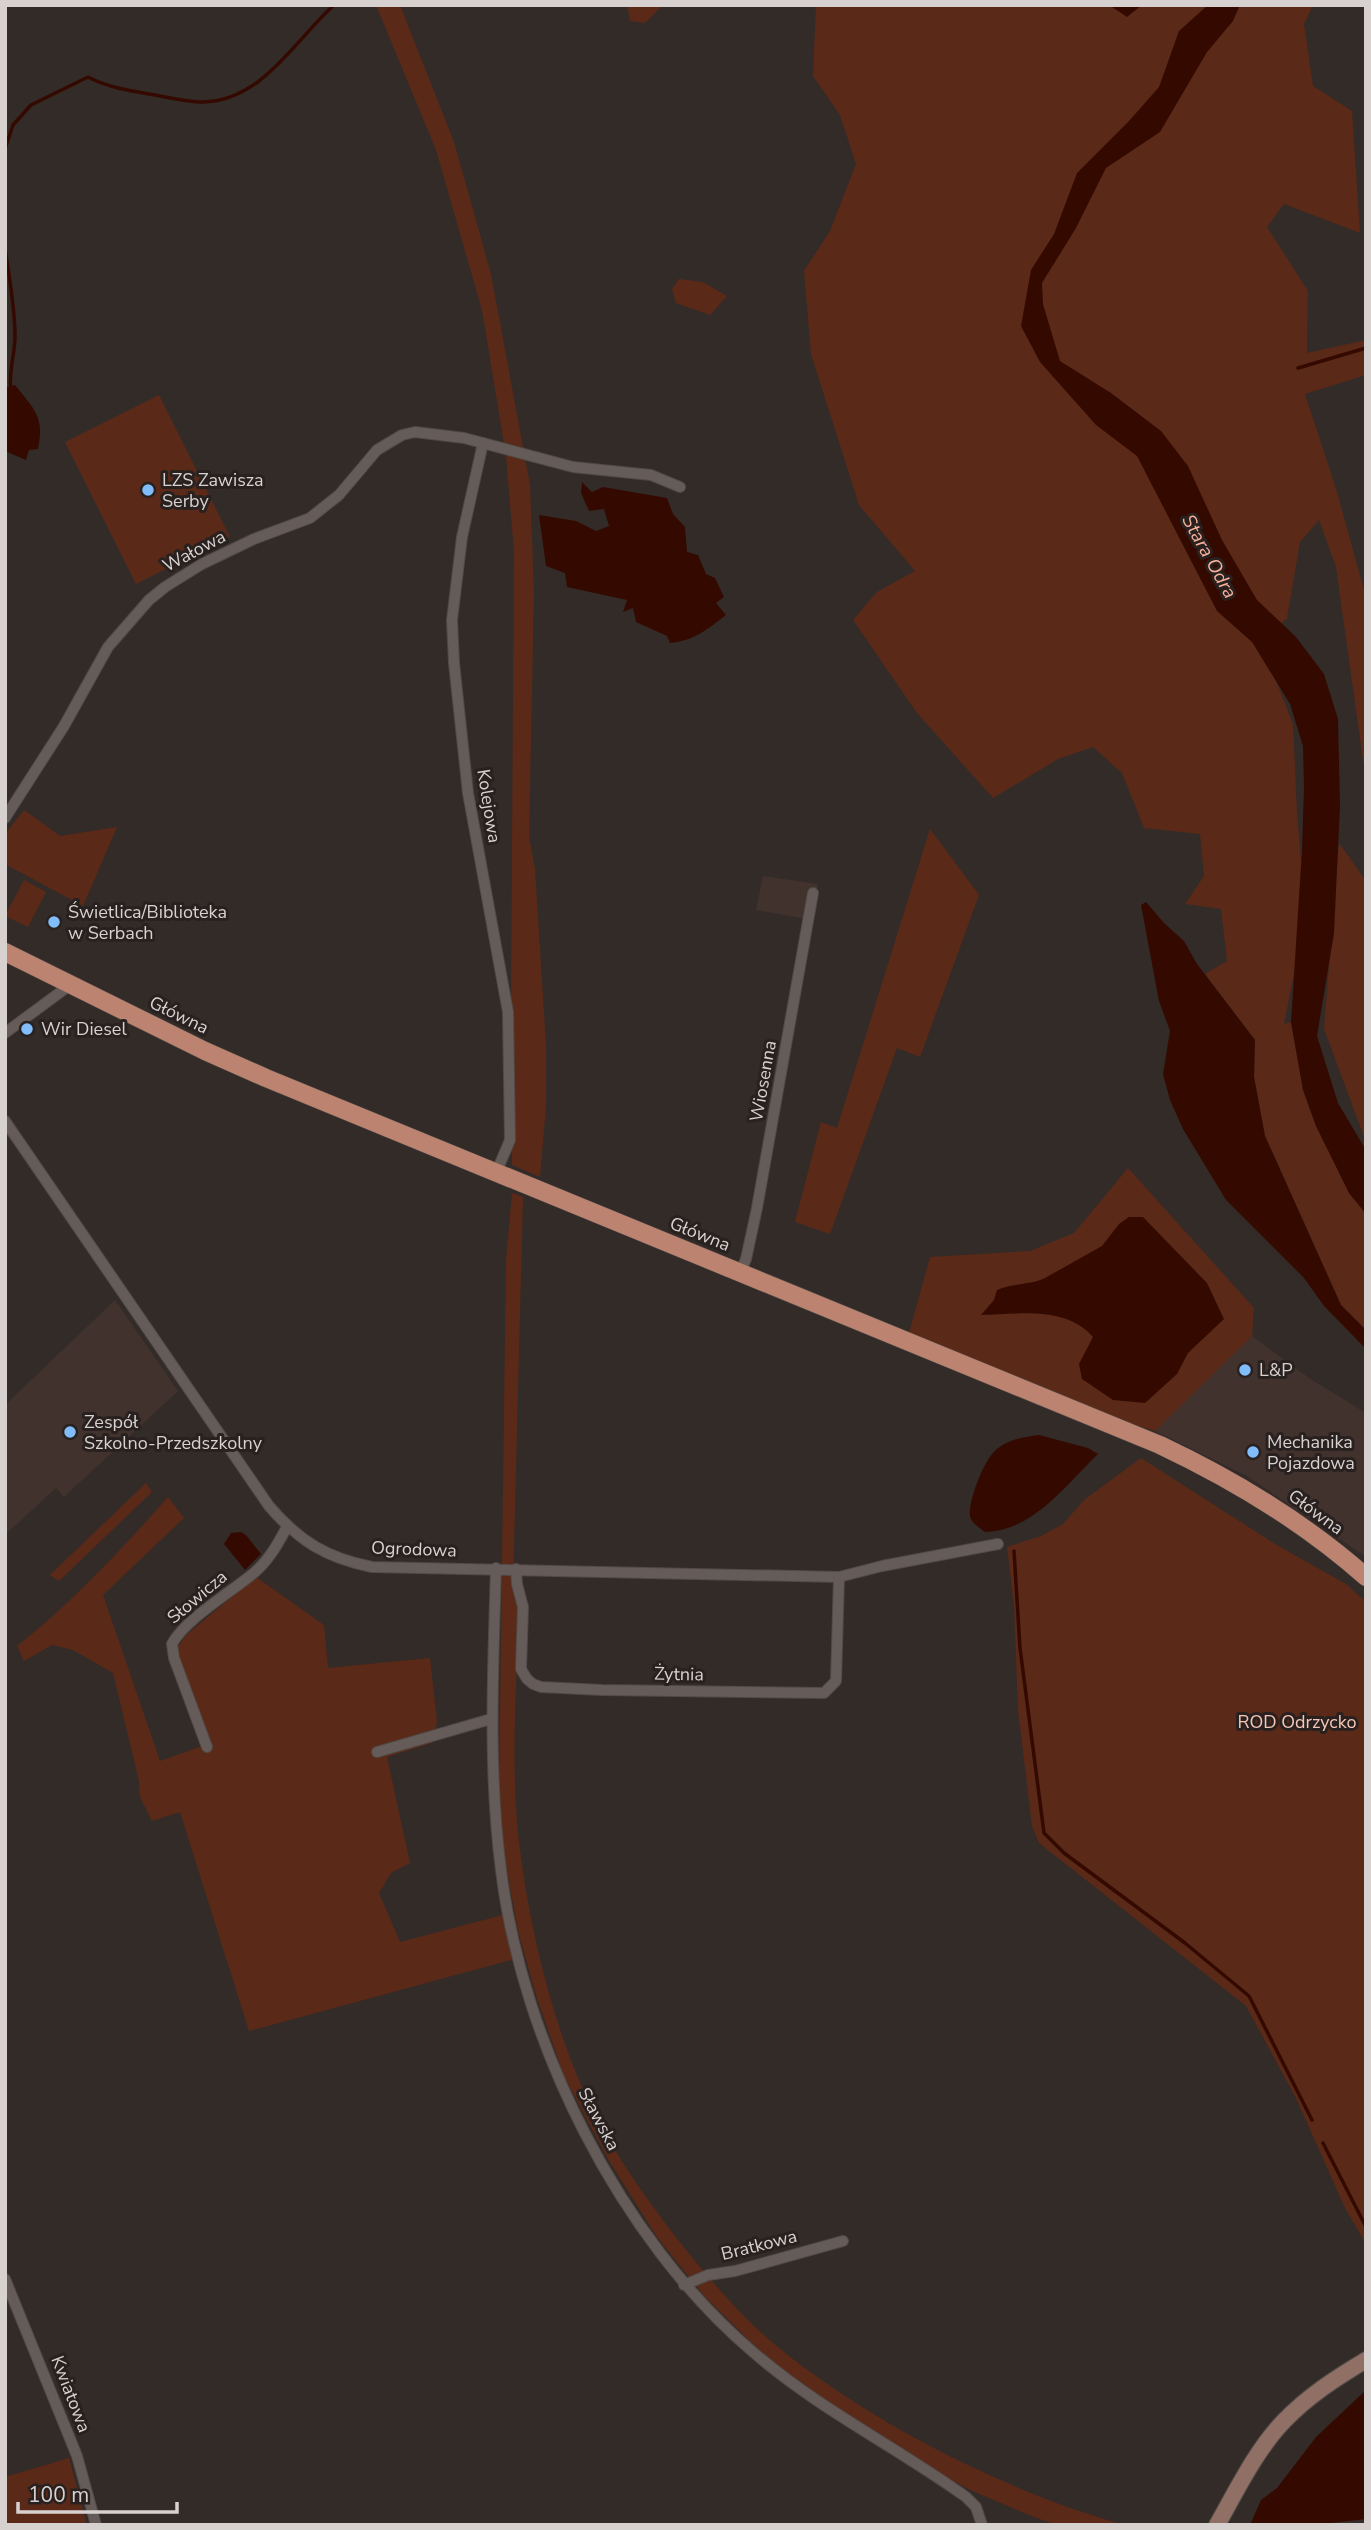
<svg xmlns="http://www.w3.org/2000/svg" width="1371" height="2530" viewBox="0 0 1371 2530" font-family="'Nunito Sans',sans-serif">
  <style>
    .built { fill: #41322d }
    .green { fill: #5b2918 }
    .water { fill: #340a00 }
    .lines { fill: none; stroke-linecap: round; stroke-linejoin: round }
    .stream { stroke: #340a00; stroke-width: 3.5 }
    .minor-casing { stroke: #504946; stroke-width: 12 }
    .secondary-casing { stroke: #504946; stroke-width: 18 }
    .primary-casing { stroke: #504946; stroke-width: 19 }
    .minor { stroke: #655c59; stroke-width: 10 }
    .secondary { stroke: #907065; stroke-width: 16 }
    .primary { stroke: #bb8370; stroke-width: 18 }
    .poi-dot { fill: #80bdfa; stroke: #29211f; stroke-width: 2.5 }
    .labels { text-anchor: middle; stroke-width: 6; stroke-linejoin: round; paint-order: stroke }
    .poi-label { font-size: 18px; fill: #d7d1d0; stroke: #29211f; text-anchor: start }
    .street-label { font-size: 18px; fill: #d7d1d0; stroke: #29211f }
    .park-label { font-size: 18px; fill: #f7c6b6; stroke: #29211f }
    .water-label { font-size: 19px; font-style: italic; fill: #f8b19a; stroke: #29211f }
  </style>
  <rect width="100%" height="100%" fill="#332b28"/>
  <!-- built -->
  <g class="built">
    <polygon points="763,876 818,884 812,920 756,910"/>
    <polygon points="115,1300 178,1391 64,1497 56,1488 5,1535 5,1405"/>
    <polygon points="1252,1336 1309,1378 1366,1413 1366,1557 1247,1476 1155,1431"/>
  </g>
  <!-- green -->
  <g class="green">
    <polygon points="376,5 400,5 454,142 491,274 530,485 534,594 529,836 535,869 546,1045 546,1107 540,1177 512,1165 511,999 514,551 506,456 482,310 436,150"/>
    <polygon points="627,5 663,5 645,23 630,21"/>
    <polygon points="816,5 1313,5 1304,24 1313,86 1352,111 1360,233 1284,204 1267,227 1308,291 1307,353 1366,340 1366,375 1305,394 1337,492 1366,597 1366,782 1336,567 1319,520 1300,542 1287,618 1261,643 1293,724 1297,813 1302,873 1298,953 1284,1024 1291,1022 1303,1090 1316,1126 1349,1193 1366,1214 1366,1330 1341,1305 1265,1136 1254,1077 1255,1040 1205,974 1227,961 1221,909 1185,904 1204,876 1200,834 1144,828 1122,773 1093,747 1058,759 993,798 917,713 853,620 877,592 915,571 859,505 811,354 804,271 830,231 856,164 840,115 813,76"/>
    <polygon points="679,279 703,282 727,296 710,315 676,303 672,289"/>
    <polygon points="159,395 230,537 136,584 65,442"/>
    <polygon points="24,810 60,836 117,827 83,906 5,864 5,834"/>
    <polygon points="930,829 979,895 920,1057 897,1048 830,1234 795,1222 821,1122 837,1128"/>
    <polygon points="1339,843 1366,881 1366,1142 1324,1029"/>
    <polygon points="24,880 46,892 28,927 5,916"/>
    <polygon points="1128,1168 1254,1308 1252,1336 1155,1431 1020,1390 906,1344 930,1257 1030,1251 1074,1233"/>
    <path d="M512,1193L523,1197L513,1585L519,1602C517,1686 509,1773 521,1857C532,1942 559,2049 600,2124C624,2168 655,2211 686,2250C713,2283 741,2316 773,2343C849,2406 944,2458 1036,2495C1064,2507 1093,2515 1122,2525H1057L1034,2517L970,2490L900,2452L808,2391L753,2344L705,2297L657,2237L608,2159L564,2076L536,1995L518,1931L504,1854L499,1790L506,1260Z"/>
    <polygon points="1141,1458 1275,1544 1346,1584 1366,1602 1366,2244 1345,2208 1296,2098 1246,2006 1039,1843 1032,1826 1018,1710 1014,1605 1007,1547 1041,1536 1063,1524 1084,1500"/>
    <polygon points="146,1483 152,1492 59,1581 50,1575"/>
    <path d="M168,1497L184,1518L103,1595L160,1761L208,1744L179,1660L178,1647L186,1635L256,1577L324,1625L328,1668L430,1658L437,1722L432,1743L387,1757L410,1863L391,1873L379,1893L400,1942L503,1915L515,1959L249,2031L180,1812L152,1821L140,1797L139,1781L113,1673L73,1650L52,1645L24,1661L17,1646C73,1602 121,1550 168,1497Z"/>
    <polygon points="69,2458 87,2525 5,2525 5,2477"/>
  </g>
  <!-- water -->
  <g class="water">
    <polygon points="1109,5 1142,5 1127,17"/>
    <polygon points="1208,5 1240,5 1233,21 1207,52 1160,132 1106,168 1076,228 1042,283 1043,304 1060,361 1111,393 1161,431 1188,466 1222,540 1257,600 1296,637 1324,674 1338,719 1340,806 1334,933 1317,1036 1338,1103 1366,1150 1366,1214 1349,1193 1316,1126 1303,1090 1291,1022 1302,850 1304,787 1303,746 1290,704 1252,642 1217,611 1137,456 1096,425 1040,362 1021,326 1031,270 1054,234 1077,173 1129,121 1159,87 1179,31"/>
    <path d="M15,385C34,409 45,417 38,449L29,450L26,460L5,451V388Z"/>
    <path d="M582,482L592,492L603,487L667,498L673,514L685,527L687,552L698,555L706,574L715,578L724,597L716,603L726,615C708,629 694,641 670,643L667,636L636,622L633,608L623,612L627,600L567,587L565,573L546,566L539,515L576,521L596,531L609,526L604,509L589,511L581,493Z"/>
    <polygon points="1146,902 1164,923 1184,941 1197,964 1255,1040 1254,1077 1265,1136 1341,1305 1366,1330 1366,1349 1324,1306 1304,1278 1226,1200 1183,1129 1170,1100 1163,1074 1170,1031 1159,1001 1141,905"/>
    <path d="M1129,1217H1143L1207,1283L1224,1319L1188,1353L1177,1374L1145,1403L1113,1400L1082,1379L1079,1364L1093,1337C1066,1306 1019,1314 981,1315L994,1300L997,1290C1014,1283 1030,1285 1045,1278L1102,1246L1119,1224Z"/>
    <path d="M1039,1435L1088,1448L1098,1454C1066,1485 1033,1531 985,1532C980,1528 971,1523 970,1516C968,1502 983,1463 993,1453C1004,1440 1023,1437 1039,1435Z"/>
    <polygon points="241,1532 246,1535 261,1554 245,1570 224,1544 231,1533"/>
    <polygon points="1366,2390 1366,2519 1314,2525 1250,2525 1261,2500 1277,2488 1316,2437"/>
  </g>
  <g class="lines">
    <!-- stream -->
    <g class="stream">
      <path d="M5,149L13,125L31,105L88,77C109,88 132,91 155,95C171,98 188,102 203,102C262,101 295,40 334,5"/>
      <path d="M5,248C9,277 15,307 15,336C15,355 8,373 11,391"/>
      <polyline points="1298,368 1366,348"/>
      <polyline points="1014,1551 1020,1648 1044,1833 1064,1853 1185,1943 1249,1996 1312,2120"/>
      <polyline points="1323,2143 1366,2227"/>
    </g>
    <defs>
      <g id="minor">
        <polyline points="483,443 462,537 452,620 454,663 468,793 508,1012 510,1140 496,1173"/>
        <polyline points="5,818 64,726 108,647 149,600 165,587 202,564 254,539 310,518 339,495 377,450 402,435 415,432 464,438 573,467 651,475 680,487"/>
        <polyline points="5,1033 70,985"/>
        <path d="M5,1121L269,1506C300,1542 327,1558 372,1567L839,1577L882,1566L998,1544"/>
        <polyline points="740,1273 746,1259 757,1208 813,893"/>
        <path d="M496,1568C493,1669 488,1770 501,1870C522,2043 620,2239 753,2352C820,2410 895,2446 966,2497L976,2507L982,2525"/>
        <polyline points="516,1569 517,1584 523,1607 521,1669 527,1679 533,1684 541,1687 602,1690 824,1693 836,1681 839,1577"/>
        <path d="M207,1747L174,1658L172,1644C184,1620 234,1590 255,1572C270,1559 278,1543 287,1527"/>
        <polyline points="377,1752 491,1719"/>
        <polyline points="5,2279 77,2456 96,2525"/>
        <polyline points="684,2285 708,2275 735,2271 843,2241"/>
      </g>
      <path id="secondary" d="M1217,2525C1237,2490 1256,2450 1284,2421C1308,2396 1336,2378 1366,2360"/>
      <path id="primary" d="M5,952L205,1051L266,1078L1160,1445C1234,1480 1304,1522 1366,1577"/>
    </defs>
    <!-- minor casing -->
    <use href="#minor" class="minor-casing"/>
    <!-- secondary casing -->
    <use href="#secondary" class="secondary-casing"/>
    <!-- primary casing -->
    <use href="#primary" class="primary-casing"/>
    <!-- minor -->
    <use href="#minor" class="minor"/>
    <!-- secondary -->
    <use href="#secondary" class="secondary"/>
    <!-- primary -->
    <use href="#primary" class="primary"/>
  </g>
  <!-- markers -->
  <g class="poi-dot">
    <circle cx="148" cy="490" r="7"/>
    <circle cx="54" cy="922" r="7"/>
    <circle cx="27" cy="1029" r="7"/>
    <circle cx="1245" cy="1370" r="7"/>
    <circle cx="70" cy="1432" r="7"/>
    <circle cx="1253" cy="1452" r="7"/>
  </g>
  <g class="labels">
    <!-- poi labels -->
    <g class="poi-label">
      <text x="162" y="486">LZS Zawisza<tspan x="162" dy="21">Serby</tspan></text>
      <text x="68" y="918">Świetlica/Biblioteka<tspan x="68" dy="21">w Serbach</tspan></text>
      <text x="41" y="1035">Wir Diesel</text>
      <text x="1259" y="1376">L&amp;P</text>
      <text x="84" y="1428">Zespół<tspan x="84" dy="21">Szkolno-Przedszkolny</tspan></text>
      <text x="1267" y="1448">Mechanika<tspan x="1267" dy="21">Pojazdowa</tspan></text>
    </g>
    <!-- street labels -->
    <g class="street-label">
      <text transform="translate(194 551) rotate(-28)" y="6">Wałowa</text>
      <text transform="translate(489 806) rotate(81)" y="6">Kolejowa</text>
      <text transform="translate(179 1015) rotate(26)" y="6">Główna</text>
      <text transform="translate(763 1081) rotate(-80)" y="6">Wiosenna</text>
      <text transform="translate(700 1234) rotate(22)" y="6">Główna</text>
      <text transform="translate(1316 1512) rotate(36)" y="6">Główna</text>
      <text transform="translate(414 1549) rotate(2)" y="6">Ogrodowa</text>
      <text transform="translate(197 1597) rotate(-40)" y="6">Słowicza</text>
      <text transform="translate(679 1674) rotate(1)" y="6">Żytnia</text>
      <text transform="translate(599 2119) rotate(62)" y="6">Sławska</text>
      <text transform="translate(759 2245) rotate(-14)" y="6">Bratkowa</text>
      <text transform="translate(71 2394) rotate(69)" y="6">Kwiatowa</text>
    </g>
    <!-- park labels -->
    <g class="park-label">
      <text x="1297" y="1728">ROD Odrzycko</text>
    </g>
    <!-- water labels -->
    <g class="water-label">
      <text transform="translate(1210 556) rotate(61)" y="7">Stara Odra</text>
    </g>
  </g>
  <!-- border -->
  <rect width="1371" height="2530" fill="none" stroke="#d7d1d0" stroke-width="14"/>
  <!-- scale -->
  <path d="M18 2502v10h159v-10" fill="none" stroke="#d7d1d0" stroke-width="3.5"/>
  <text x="28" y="2502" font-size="21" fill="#d7d1d0" stroke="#29211f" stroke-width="5" paint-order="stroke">100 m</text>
</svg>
